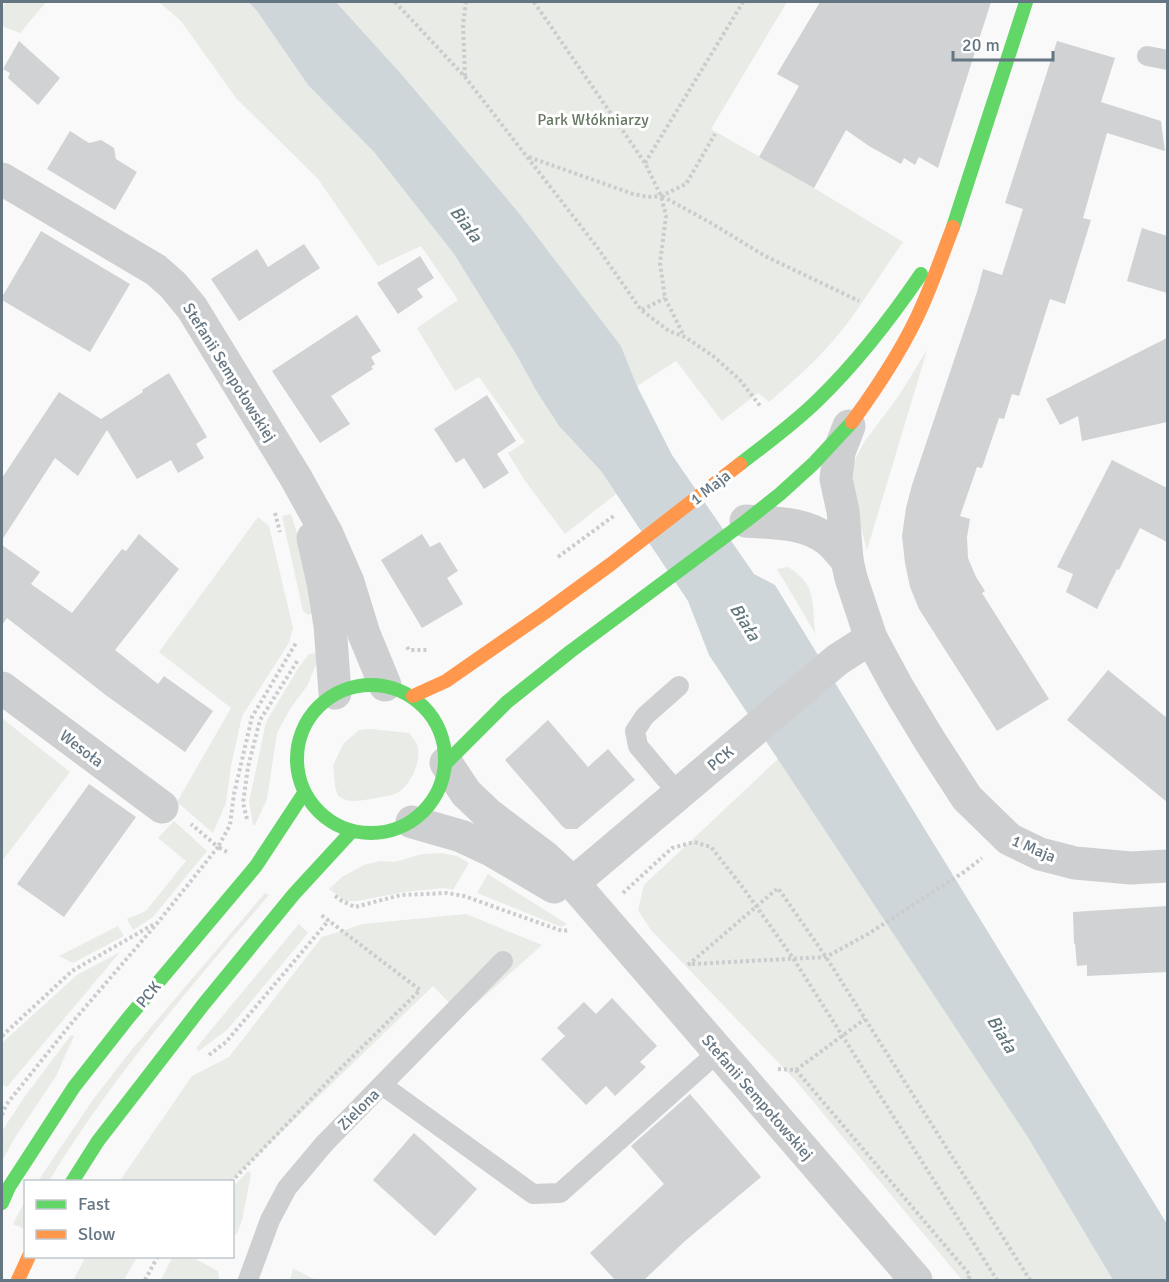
<svg xmlns="http://www.w3.org/2000/svg" width="1169" height="1282" viewBox="0 0 1169 1282" font-family="Signika,sans-serif">
  <style>
    .green { fill: #e8ebe6 }
    .water { fill: #ced6d9 }
    .building { fill: #d0d2d3 }
    .lines { fill: none; stroke-linecap: round; stroke-linejoin: round }
    .path { stroke: #cbcccd; stroke-width: 4; stroke-dasharray: 3 3; stroke-linecap: butt }
    .lane { stroke: #cecfd0; stroke-width: 20 }
    .street { stroke: #cecfd0; stroke-width: 33 }
    .fast { stroke: #63d668; stroke-width: 14 }
    .slow { stroke: #ff974d; stroke-width: 14 }
    .labels { text-anchor: middle; stroke-width: 6; stroke-linejoin: round; paint-order: stroke }
    .park-label { font-size: 16px; fill: #687a64; stroke: #fff }
    .street-label { font-size: 16px; fill: #657683; stroke: #fff }
    .water-label { font-size: 18px; font-style: italic; fill: #60757c; stroke: #fff }
  </style>
  <rect width="100%" height="100%" fill="#f9f9f9"/>
  <!-- green -->
  <g class="green">
    <polygon points="6,2 46,2 20,33 2,26 2,9"/>
    <polygon points="159,2 249,2 257,11 308,85 374,152 454,254 516,354 537,392 559,426 601,471 616,494 565,534 525,481 508,453 525,442 479,377 455,391 417,328 458,300 421,246 378,266 318,179 236,98 181,21"/>
    <path d="M336,2H787L711,129L814,188L903,242C881,273 862,305 839,334C818,359 794,381 769,402L758,393L722,421L676,361L637,386L621,346L519,213L403,76Z"/>
    <polygon points="927,350 867,550 852,494 854,461 865,441 898,397"/>
    <polygon points="291,514 299,540 314,613 308,615 303,611 282,516"/>
    <polygon points="258,517 269,526 293,628 289,643 242,716 231,766 226,803 213,833 177,802 231,708 159,652"/>
    <path d="M788,567C817,585 812,602 815,633L777,569Z"/>
    <polygon points="315,653 319,658 307,686 290,709 277,733 267,799 255,825 253,825 249,802 266,722 299,667 309,654"/>
    <polygon points="3,719 70,772 2,861 2,721"/>
    <path d="M370,729L409,733C412,737 416,741 417,745C423,760 410,786 397,793C392,796 356,802 351,801C347,801 342,798 338,796L335,786L333,766L343,744L359,730Z"/>
    <polygon points="778,759 1027,1136 1113,1280 962,1280 796,1081 651,930 638,910 644,885"/>
    <polygon points="174,821 207,851 153,917 133,930 127,919 146,911 186,861 158,838"/>
    <polygon points="441,853 457,856 469,863 453,890 445,888 404,892 357,901 345,901 329,889 342,877 364,865 380,861 395,862 422,854"/>
    <polygon points="488,874 567,924 561,927 477,893"/>
    <path d="M265,893L269,895C190,987 112,1077 49,1181H38L92,1101L129,1053Z"/>
    <polygon points="466,914 542,945 462,1016 433,986 231,1181 119,1182 192,1076 229,1057 322,937 363,924"/>
    <polygon points="299,924 308,933 228,1029 199,1051 196,1048"/>
    <polygon points="118,926 124,936 73,963 59,956"/>
    <polygon points="120,952 7,1087 2,1084 2,1043 77,975"/>
    <polygon points="71,1035 74,1036 56,1076 14,1139 2,1161 2,1131 23,1099"/>
    <polygon points="248,1171 251,1174 242,1220 237,1234 233,1235 233,1187"/>
    <polygon points="25,1201 25,1226 24,1229 13,1224"/>
    <polygon points="86,1256 137,1256 137,1257 124,1280 76,1280 74,1279"/>
    <polygon points="173,1256 192,1257 218,1271 219,1280 161,1280"/>
    <polygon points="293,1269 294,1269 316,1280 290,1280"/>
  </g>
  <!-- water -->
  <polygon class="water" points="249,2 336,2 403,76 519,213 621,346 637,386 672,455 754,574 775,585 1167,1224 1167,1280 1113,1280 1027,1136 709,655 688,601 601,471 559,426 537,392 516,354 454,254 374,152 308,85 257,11"/>
  <!-- building -->
  <g class="building">
    <polygon points="820,2 991,2 938,168 919,157 915,165 904,158 901,164 869,146 846,130 814,188 759,157 799,86 777,74"/>
    <polygon points="19,41 60,78 38,105 8,78 10,73 3,69"/>
    <polygon points="1057,41 1115,58 1101,102 1161,121 1165,151 1107,133 1083,218 1091,220 1065,304 1050,299 1019,396 1012,394 1004,419 999,418 982,468 977,467 960,516 970,519 967,537 968,558 976,577 985,591 982,593 1049,699 997,731 919,609 910,587 905,563 902,536 906,508 912,485 977,292 983,269 1002,275 1023,209 1005,203"/>
    <polygon points="70,131 89,143 101,140 114,148 116,159 137,172 115,210 47,169"/>
    <polygon points="1142,228 1167,236 1167,293 1127,281"/>
    <polygon points="41,231 130,284 90,352 2,300 2,297"/>
    <polygon points="304,244 320,268 239,321 211,279 257,249 268,267"/>
    <polygon points="420,256 434,278 417,289 423,297 398,314 377,283"/>
    <polygon points="357,315 381,351 371,357 375,364 371,367 373,369 331,396 350,424 320,443 272,371"/>
    <polygon points="1167,338 1167,422 1082,441 1078,416 1060,425 1046,399"/>
    <polygon points="169,373 207,437 196,444 204,458 178,473 171,460 137,479 107,430 78,476 55,458 2,540 2,478 59,392 101,419 143,392 142,390"/>
    <polygon points="487,395 516,441 497,454 509,473 484,489 464,458 456,463 434,429"/>
    <polygon points="1112,460 1167,488 1167,542 1140,528 1119,570 1117,569 1097,609 1066,592 1073,574 1057,567"/>
    <polygon points="139,534 179,569 115,650 158,684 164,676 213,711 185,752 107,696 7,618 2,625 2,545 40,572 31,584 72,613 122,549 126,551"/>
    <polygon points="422,534 430,547 440,542 458,571 447,578 463,604 422,628 381,560"/>
    <polygon points="1108,670 1167,718 1167,802 1067,720"/>
    <polygon points="548,720 588,767 608,749 635,780 577,829 566,829 562,826 505,760"/>
    <polygon points="89,784 136,817 64,917 17,884"/>
    <polygon points="1167,906 1167,972 1087,976 1087,965 1077,966 1075,943 1074,944 1073,912"/>
    <polygon points="612,998 657,1046 640,1062 646,1067 615,1096 606,1086 586,1105 541,1059 565,1036 557,1028 584,1002 596,1014"/>
    <polygon points="690,1094 761,1177 685,1241 643,1281 616,1281 590,1253 664,1184 631,1146"/>
    <polygon points="414,1133 477,1189 435,1236 373,1180"/>
  </g>
  <g class="lines">
    <!-- path -->
    <g class="path">
      <polyline points="395,2 465,77 597,247 641,310 669,331 685,337 713,356 739,379 761,407"/>
      <polyline points="534,2 645,163 661,196 666,216 660,263 665,298 684,336"/>
      <polyline points="465,76 463,25 466,2"/>
      <polyline points="529,157 633,194 648,197 661,196 686,184 715,134"/>
      <polyline points="645,163 743,2"/>
      <polyline points="662,196 711,223 765,256 859,301"/>
      <polyline points="642,310 665,298"/>
      <polyline points="275,513 280,532"/>
      <polyline points="558,557 615,515"/>
      <polyline points="407,647 409,650 428,650"/>
      <polyline points="247,819 243,803 248,767 260,720 298,660"/>
      <polyline points="227,852 218,847 230,825 234,794 252,717 296,643"/>
      <polyline points="623,893 672,848 694,842 711,847 744,889 793,958 997,1280"/>
      <polyline points="335,896 342,901 355,907 401,895 447,893 464,896 562,931 569,930"/>
      <polyline points="692,964 826,957 868,934 964,872 982,858"/>
      <polyline points="688,965 778,888 826,957 1030,1280"/>
      <polyline points="2,1036 72,971 156,923"/>
      <polyline points="209,1055 226,1042 329,920"/>
      <polyline points="778,1069 796,1070 865,1019"/>
      <polyline points="796,1070 970,1275 968,1280"/>
      <polyline points="2,1115 6,1105 70,1025 159,921 218,847 191,824"/>
      <polyline points="231,1182 339,1070 420,990 320,914"/>
      <polyline points="145,1280 158,1256"/>
    </g>
    <!-- lane -->
    <g class="lane">
      <polyline points="1147,56 1168,60"/>
      <polyline points="679,793 665,778 638,746 635,731 645,716 679,686"/>
      <polyline points="382,1085 533,1194 560,1193 719,1051"/>
      <polyline points="248,1280 270,1220 287,1188 324,1144 503,961"/>
    </g>
    <!-- street -->
    <g class="street">
      <polyline points="2,179 156,270 173,285 192,308 296,478 327,534 348,582 364,634 385,685"/>
      <polyline points="849,426 839,452 836,479 843,511 847,560 851,578 871,638 898,688 930,741 967,798 1009,839 1040,854 1075,863 1131,868 1168,866"/>
      <path d="M746,521C773,523 806,522 828,540C835,545 841,554 847,560"/>
      <polyline points="313,538 323,582 330,625 335,693"/>
      <polyline points="2,688 162,807"/>
      <polyline points="446,763 466,793 488,814 546,858 573,883 916,1280"/>
      <polyline points="412,822 461,836 491,850 554,887"/>
      <polyline points="573,883 837,660 871,638"/>
    </g>
    <!-- fast -->
    <g class="fast">
      <polyline points="953,227 1026,2"/>
      <path d="M740,464C767,443 795,423 819,399C857,362 891,318 921,274"/>
      <circle cx="371" cy="759" r="74"/>
      <polyline points="446,763 507,702 571,651 746,521 780,494 813,464 852,422"/>
      <polyline points="72,1182 98,1141 203,1005 294,894 352,831"/>
      <polyline points="2,1203 9,1187 74,1087 129,1017 256,866 304,793"/>
    </g>
    <!-- slow -->
    <g class="slow">
      <path d="M852,422C879,385 905,346 923,304C934,279 943,253 953,227"/>
      <polyline points="413,696 446,681 544,613 611,564 740,464"/>
      <polyline points="18,1280 29,1256"/>
    </g>
  </g>
  <g class="labels">
    <!-- park labels -->
    <g class="park-label">
      <text x="593" y="125">Park Włókniarzy</text>
    </g>
    <!-- street labels -->
    <g class="street-label">
      <text transform="translate(230 372) rotate(58)" y="6">Stefanii Sempołowskiej</text>
      <text transform="translate(710 487) rotate(-38)" y="6">1 Maja</text>
      <text transform="translate(82 748) rotate(37)" y="6">Wesoła</text>
      <text transform="translate(720 758) rotate(-40)" y="6">PCK</text>
      <text transform="translate(1034 848) rotate(23)" y="6">1 Maja</text>
      <text transform="translate(148 994) rotate(-50)" y="6">PCK</text>
      <text transform="translate(758 1097) rotate(49)" y="6">Stefanii Sempołowskiej</text>
      <text transform="translate(358 1109) rotate(-45)" y="6">Zielona</text>
    </g>
    <!-- water labels -->
    <g class="water-label">
      <text transform="translate(466 224) rotate(53)" y="6">Biała</text>
      <text transform="translate(745 622) rotate(58)" y="6">Biała</text>
      <text transform="translate(1002 1034) rotate(59)" y="6">Biała</text>
    </g>
  </g>
  <!-- border -->
  <rect width="1169" height="1282" fill="none" stroke="#657683" stroke-width="6"/>
  <!-- legend -->
  <rect x="24" y="1180" width="210" height="78" fill="#ffffff" stroke="#c1c8cd" stroke-width="1.5"/>
  <rect x="36" y="1200" width="30" height="9" fill="#63d668" stroke="#c1c8cd" stroke-width="1.5"/>
  <text x="78" y="1210" font-size="18" fill="#657683">Fast</text>
  <rect x="36" y="1230" width="30" height="9" fill="#ff974d" stroke="#c1c8cd" stroke-width="1.5"/>
  <text x="78" y="1240" font-size="18" fill="#657683">Slow</text>
  <!-- scale -->
  <path d="M953 51v9h100v-9" fill="none" stroke="#657683" stroke-width="3"/>
  <text x="962" y="51" font-size="18" fill="#657683" stroke="#ffffff" stroke-width="4.5" paint-order="stroke">20 m</text>
</svg>
